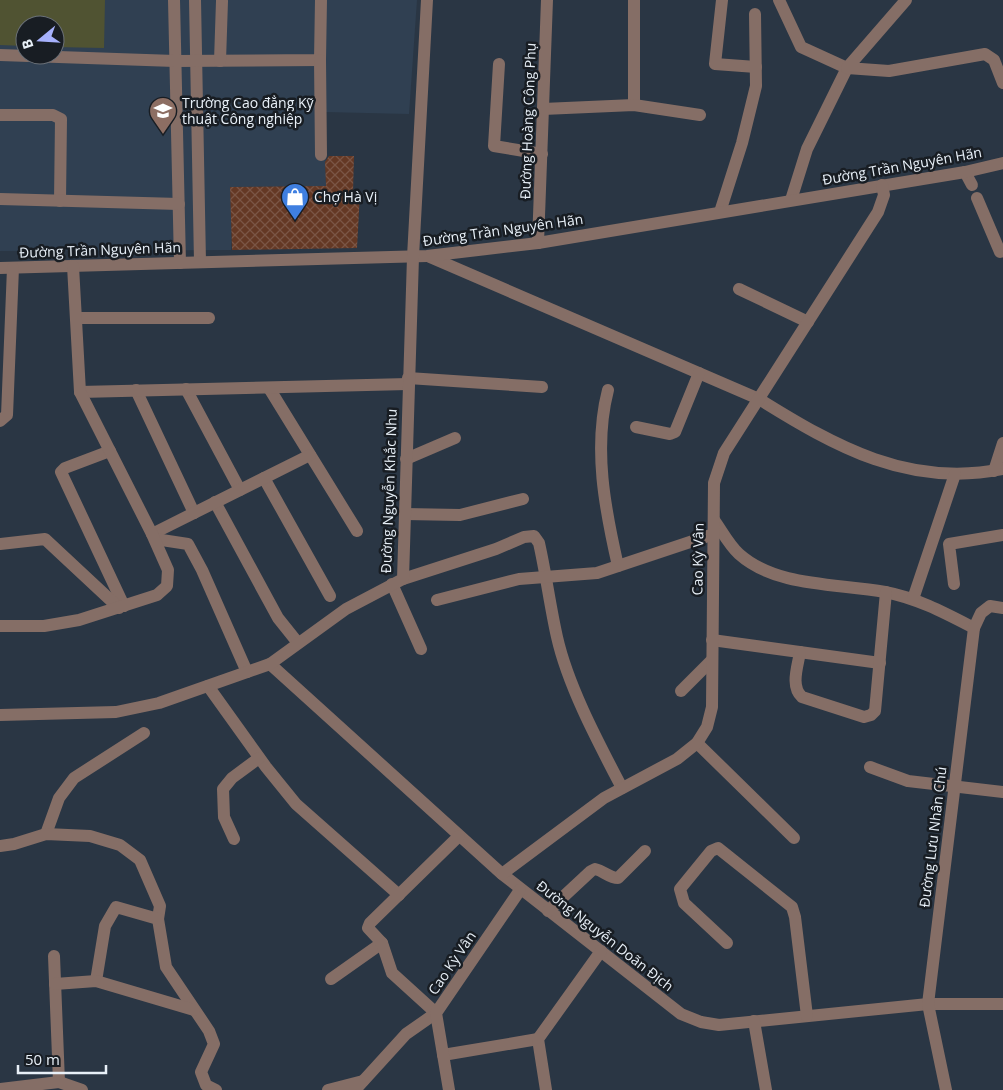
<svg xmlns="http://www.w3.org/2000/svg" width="1003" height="1090" viewBox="0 0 1003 1090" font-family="'Open Sans',sans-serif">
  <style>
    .built { fill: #304052; fill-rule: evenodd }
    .pitch { fill: #505332 }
    .building { fill: url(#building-cross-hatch) }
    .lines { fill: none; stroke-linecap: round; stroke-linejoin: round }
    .minor { stroke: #856e66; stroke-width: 12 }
    .labels { text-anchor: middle; stroke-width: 5; stroke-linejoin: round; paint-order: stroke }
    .poi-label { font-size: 14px; fill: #e8f0f8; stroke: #181d23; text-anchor: start }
    .street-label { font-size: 14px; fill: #e8f0f8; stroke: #181d23 }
  </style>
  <defs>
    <pattern id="building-cross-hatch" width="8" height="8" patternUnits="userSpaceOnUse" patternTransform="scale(1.25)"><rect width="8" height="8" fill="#643824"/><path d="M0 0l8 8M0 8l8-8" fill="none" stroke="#7a5545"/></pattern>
  </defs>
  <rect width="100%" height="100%" fill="#2a3644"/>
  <!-- built -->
  <path class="built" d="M0,0H417L409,114L325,112L326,186L231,187V250L0,251ZM25,25H55V55H25Z"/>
  <!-- pitch -->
  <polygon class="pitch" points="0,0 105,0 104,48 55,47 55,25 25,25 25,46 0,45"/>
  <!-- building -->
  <polygon class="building" points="329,156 354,156 353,192 360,193 357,248 232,250 230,187 326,186 325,162"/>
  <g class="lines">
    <!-- minor -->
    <g class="minor">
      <polyline points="174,0 180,263"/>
      <polyline points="195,0 200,262"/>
      <polyline points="722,0 715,64 756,67"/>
      <polyline points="779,0 801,47 847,68 807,149 791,200"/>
      <polyline points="906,0 847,68 889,71 985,54 994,60 1003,83"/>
      <polyline points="0,55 175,61 320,60 321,0"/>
      <polyline points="320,60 321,155"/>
      <polyline points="220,61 222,1"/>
      <polyline points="499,64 494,146 542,154"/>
      <polyline points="634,105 634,0"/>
      <polyline points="543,109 634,105 700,115"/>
      <polyline points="0,115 53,115 61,119 60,201"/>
      <polyline points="965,172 972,185"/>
      <polyline points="977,198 1000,252"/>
      <polyline points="0,199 179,204"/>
      <polyline points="720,212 742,143 756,86 755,14"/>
      <polyline points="538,243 547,0"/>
      <path d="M430,257L759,399C836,447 909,488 1003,469"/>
      <polyline points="0,268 427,256 538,243 965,172 1003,163"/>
      <polyline points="739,289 808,322"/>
      <polyline points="76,318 209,318"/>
      <polyline points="408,378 542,387"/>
      <polyline points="269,388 357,531"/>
      <polyline points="186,389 240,490"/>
      <polyline points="136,390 194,513"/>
      <path d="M608,390C593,448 605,509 618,566"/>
      <polyline points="80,392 408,384"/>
      <polyline points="0,421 7,415 13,268"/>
      <polyline points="636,427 670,434 675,432 699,373"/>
      <polyline points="110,451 65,468 61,472 124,606"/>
      <polyline points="406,459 455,438"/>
      <polyline points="994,471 1003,443"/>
      <polyline points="264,478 330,596"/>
      <polyline points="215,502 278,618 298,643"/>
      <polyline points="405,514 460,515 523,499"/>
      <path d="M714,520C722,531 729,545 739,554C777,588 838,583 885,592C917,598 945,613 974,628"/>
      <polyline points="152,534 310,455"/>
      <polyline points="155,539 188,544 202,570 247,672"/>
      <polyline points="0,544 45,539 119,608"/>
      <path d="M403,579L496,549L524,537L534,536L539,543C546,574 550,606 557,637C568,686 598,742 622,788"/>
      <polyline points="392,584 421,649"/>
      <polyline points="954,584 949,544 1003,535"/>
      <polyline points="913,599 955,474"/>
      <polyline points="437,600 519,579 597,573 714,534"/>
      <polyline points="0,626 44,626 79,620 157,595 167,586 168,570 152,534 80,392 73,266"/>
      <polyline points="712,640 880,663"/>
      <path d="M800,652C798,666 790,686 802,697L864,717L871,715L875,711L886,592"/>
      <polyline points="270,664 502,874 681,1014 701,1022 719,1025 928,1004 1003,1004"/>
      <polyline points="208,686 266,767 296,804 399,895"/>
      <polyline points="681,691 712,660"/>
      <polyline points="0,715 116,712 159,703 270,664 346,609 403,579 413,257 427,0"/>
      <polyline points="697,743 794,838"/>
      <polyline points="870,767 908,781 1003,792"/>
      <polyline points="46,834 59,798 74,778 144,733"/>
      <polyline points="234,839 224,817 223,789 232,778 259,758"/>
      <polyline points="0,846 14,844 46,834 90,836 120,845 140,860 160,906 158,919"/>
      <polyline points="502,874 604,798 677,759 697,743 707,727 712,707 714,483 724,453 878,212 884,195 882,185"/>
      <path d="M548,911L591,871L595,869C604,871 609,878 618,878L645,851"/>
      <polyline points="727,943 684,903 680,889 711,851 718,848 792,907 795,917 807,1016"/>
      <polyline points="54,956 59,1082"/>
      <polyline points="331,979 382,943"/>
      <polyline points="96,981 105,926 116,907 158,919 166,967 209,1031 214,1044 201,1072 206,1085 216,1090"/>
      <polyline points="55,984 96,981 194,1010"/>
      <polyline points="754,1021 766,1090"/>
      <polyline points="443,1055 538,1039"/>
      <polyline points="0,1089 59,1082 82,1090"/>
      <polyline points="328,1090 363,1081"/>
      <polyline points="355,1090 406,1034 436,1013 392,973 382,943 368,928 370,923 459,836"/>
      <polyline points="449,1090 436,1013 520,890"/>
      <polyline points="546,1090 538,1039 601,951"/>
      <polyline points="946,1090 928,1004 974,628 981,613 990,606 1003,608"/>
    </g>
  </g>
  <!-- icons -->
  <defs>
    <symbol id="university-pin" viewBox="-11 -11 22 30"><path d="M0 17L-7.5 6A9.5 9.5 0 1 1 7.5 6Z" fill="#8d6e63" stroke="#181d23"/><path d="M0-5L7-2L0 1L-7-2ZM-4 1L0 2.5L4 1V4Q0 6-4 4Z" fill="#fff"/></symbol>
    <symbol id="shop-pin" viewBox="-11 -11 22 30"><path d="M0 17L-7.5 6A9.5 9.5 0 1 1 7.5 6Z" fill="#3f7fe0" stroke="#181d23"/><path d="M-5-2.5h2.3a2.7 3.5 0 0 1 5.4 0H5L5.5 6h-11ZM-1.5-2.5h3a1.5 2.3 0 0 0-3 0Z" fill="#fff"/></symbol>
  </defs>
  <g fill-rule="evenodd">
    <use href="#university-pin" x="147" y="95" width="32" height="43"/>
    <use href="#shop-pin" x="279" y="181" width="32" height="43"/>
  </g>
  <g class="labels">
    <!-- poi labels -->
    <g class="poi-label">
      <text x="182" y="108">Trường Cao đẳng Kỹ<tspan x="182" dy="16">thuật Công nghiệp</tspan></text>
      <text x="314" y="202">Chợ Hà Vị</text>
    </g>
    <!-- street labels -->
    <g class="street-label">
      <text transform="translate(528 121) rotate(-88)" y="5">Đường Hoàng Công Phụ</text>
      <text transform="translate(902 166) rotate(-10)" y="5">Đường Trần Nguyên Hãn</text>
      <text transform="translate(503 230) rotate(-8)" y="5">Đường Trần Nguyên Hãn</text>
      <text transform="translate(100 250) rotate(-2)" y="5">Đường Trần Nguyên Hãn</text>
      <text transform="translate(389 491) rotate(-88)" y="5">Đường Nguyễn Khắc Nhu</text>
      <text transform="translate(698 559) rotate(-89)" y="5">Cao Kỳ Vân</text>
      <text transform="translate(933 837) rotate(-83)" y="5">Đường Lưu Nhân Chú</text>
      <text transform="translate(605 936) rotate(38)" y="5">Đường Nguyễn Doãn Địch</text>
      <text transform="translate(452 963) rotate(-56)" y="5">Cao Kỳ Vân</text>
    </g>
  </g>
  <!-- north arrow -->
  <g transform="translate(40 40) rotate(252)"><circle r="24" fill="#181d23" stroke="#6b7178"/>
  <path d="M0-4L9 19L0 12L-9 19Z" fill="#a6b1fc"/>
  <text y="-8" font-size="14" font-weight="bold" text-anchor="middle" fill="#e8f0f8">B</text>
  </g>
  <!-- scale -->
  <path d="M18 1065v8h88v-8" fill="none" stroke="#e8f0f8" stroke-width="2.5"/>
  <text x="25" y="1065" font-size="15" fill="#e8f0f8" stroke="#181d23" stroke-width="4" paint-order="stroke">50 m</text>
</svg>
